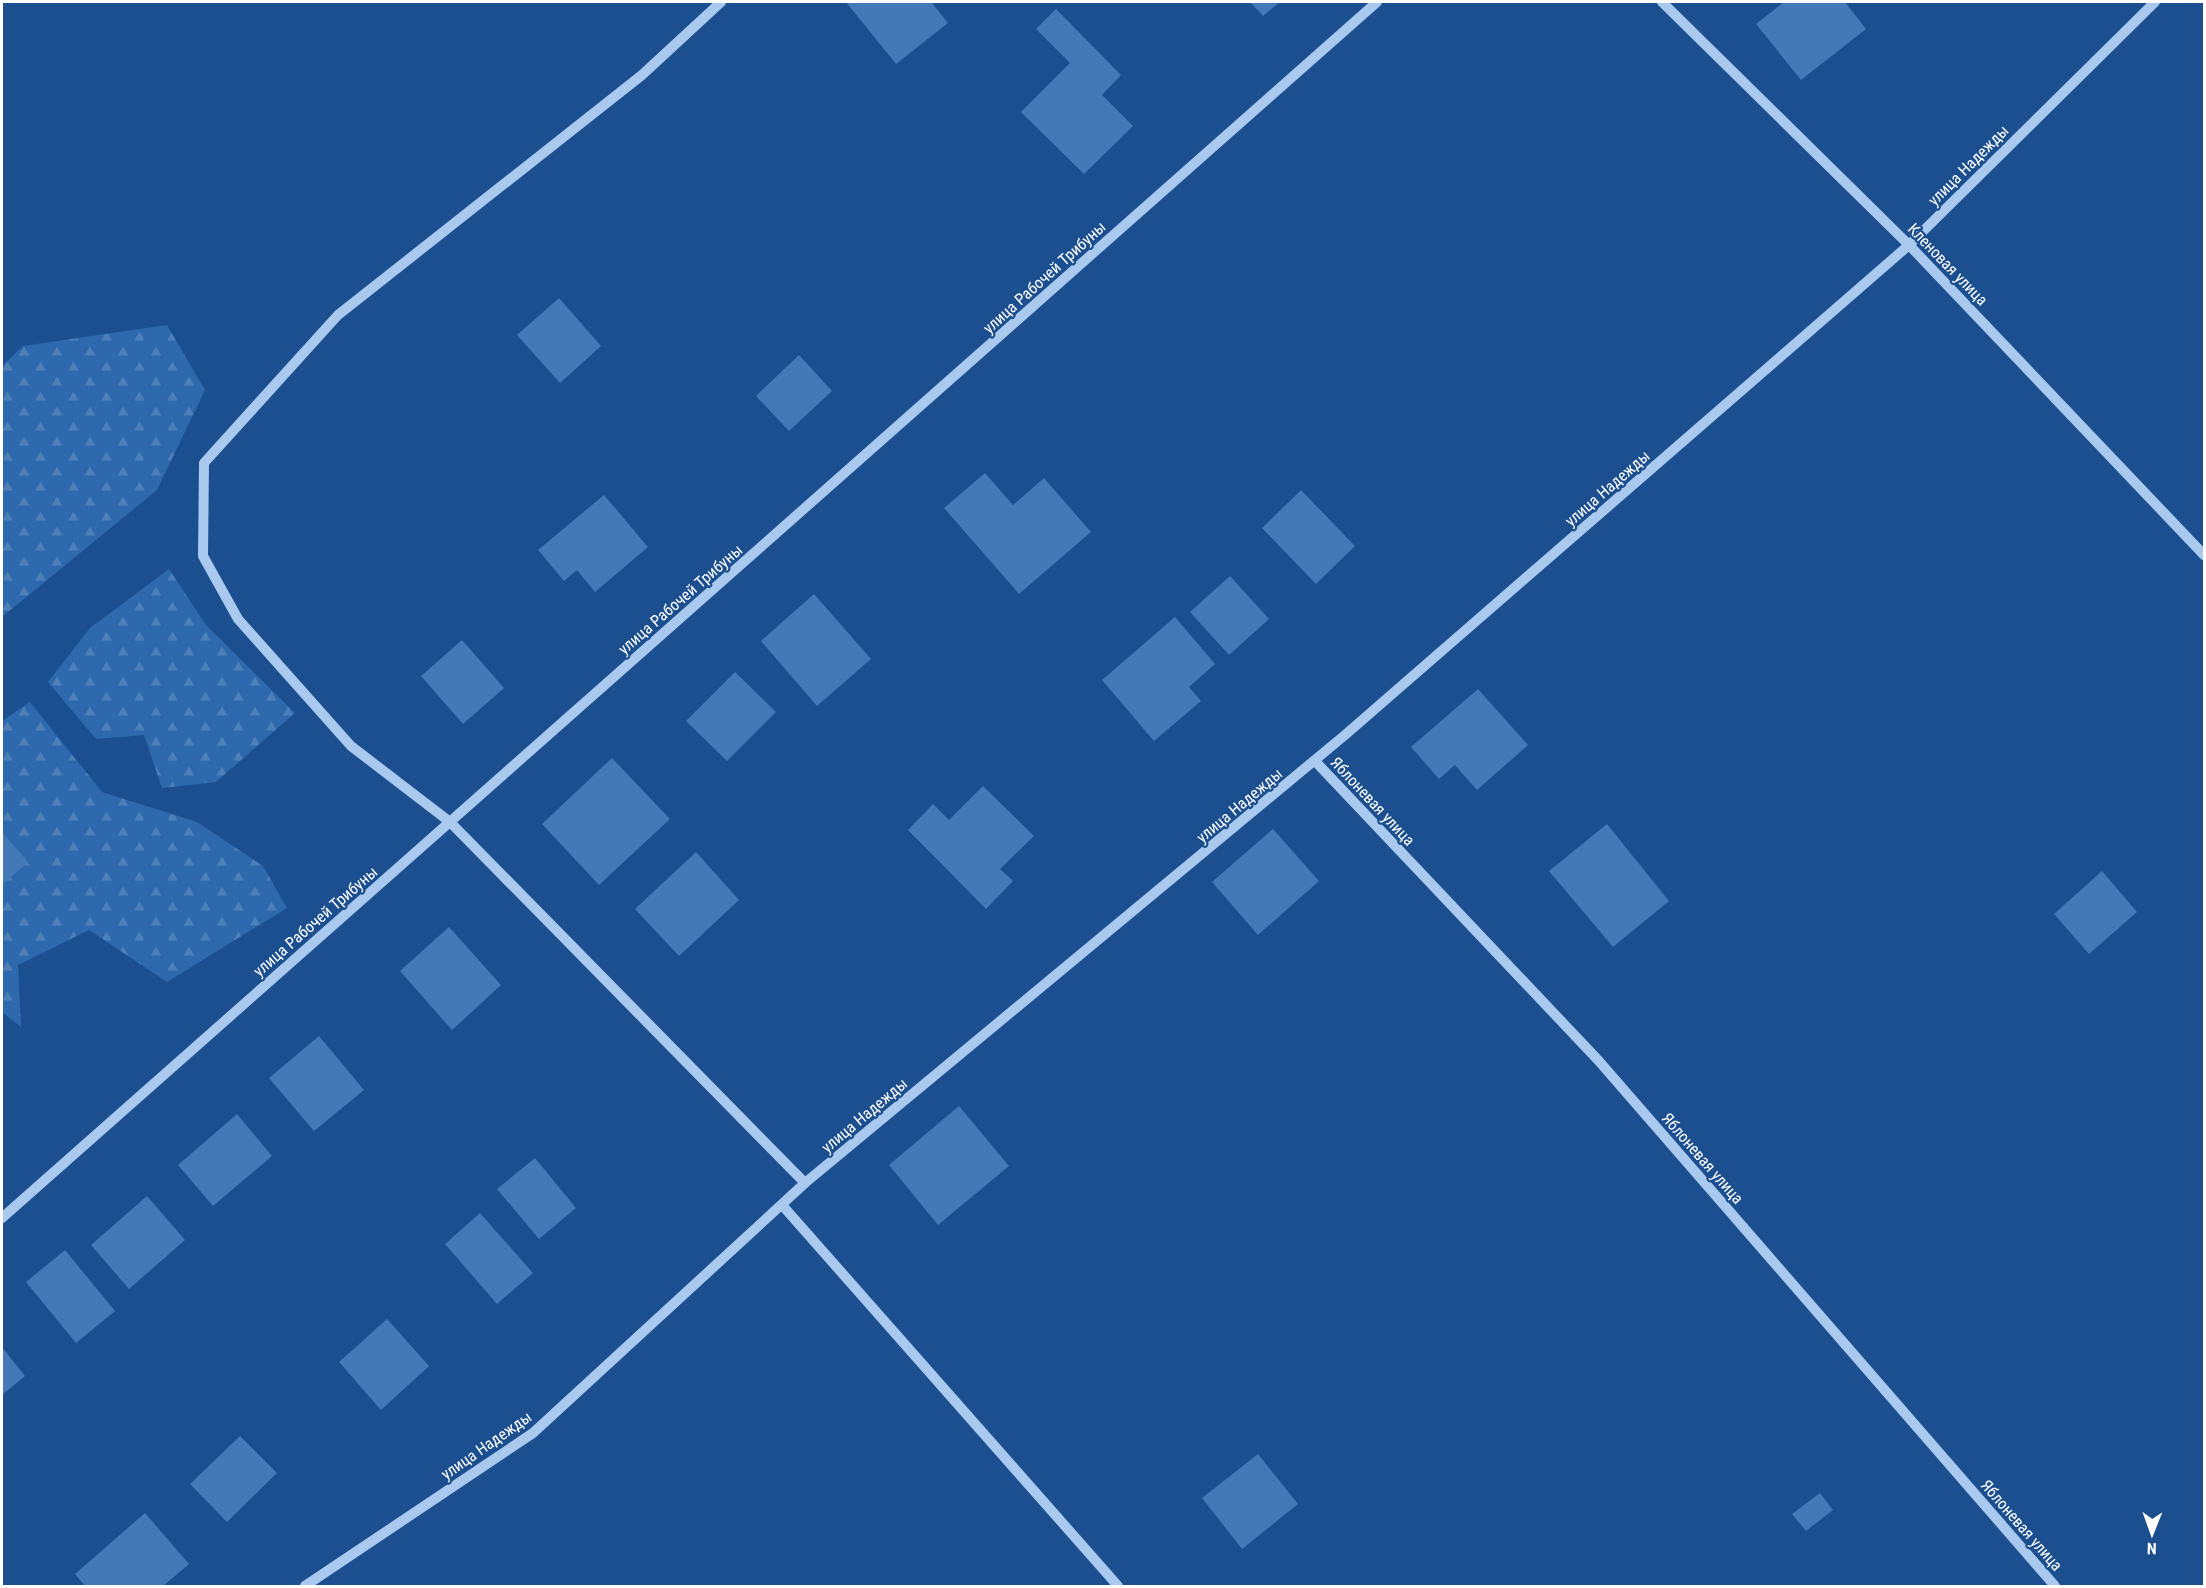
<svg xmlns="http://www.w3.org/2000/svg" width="2206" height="1588" viewBox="0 0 2206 1588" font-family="'Roboto Condensed',sans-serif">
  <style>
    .forest { fill: url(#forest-firs) }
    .building { fill: #4478b7 }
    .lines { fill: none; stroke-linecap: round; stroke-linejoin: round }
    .minor { stroke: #a9c9ee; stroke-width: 10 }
    .labels { text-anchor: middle; stroke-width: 4.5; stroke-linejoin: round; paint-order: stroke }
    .street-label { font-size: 16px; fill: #fff; stroke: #1b4f8f }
  </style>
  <defs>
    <pattern id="forest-firs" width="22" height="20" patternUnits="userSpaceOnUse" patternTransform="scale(1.5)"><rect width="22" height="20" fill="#2e69ad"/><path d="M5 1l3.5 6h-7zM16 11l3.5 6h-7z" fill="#4d80b9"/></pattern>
  </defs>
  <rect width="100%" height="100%" fill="#1b4f8f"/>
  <!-- forest -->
  <g class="forest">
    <polygon points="167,325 205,390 157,490 2,617 2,366 23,346"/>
    <polygon points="169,569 206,625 295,713 216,782 162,788 144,735 96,739 48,682 90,628"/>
    <polygon points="30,702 102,792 197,822 263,866 287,908 167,982 89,930 18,965 21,1027 2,1012 2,721"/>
  </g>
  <!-- building -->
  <g class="building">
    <polygon points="846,2 931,2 948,23 896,64"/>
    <polygon points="1250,2 1280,2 1263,16"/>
    <polygon points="1784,2 1845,2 1866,29 1801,80 1756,24"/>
    <polygon points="1056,9 1121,75 1102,95 1133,126 1084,174 1021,112 1070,63 1036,29"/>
    <polygon points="559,298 601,346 560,383 517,335"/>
    <polygon points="799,355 832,391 789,431 756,396"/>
    <polygon points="985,473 1013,505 1044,478 1091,532 1019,594 944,508"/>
    <polygon points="1301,490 1355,546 1316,584 1262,528"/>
    <polygon points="604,495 648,547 595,592 577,570 564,581 538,550"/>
    <polygon points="1230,576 1269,619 1229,655 1190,612"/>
    <polygon points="814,594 871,659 817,706 761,641"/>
    <polygon points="1175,617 1215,664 1189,687 1201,701 1154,741 1102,680"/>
    <polygon points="462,640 504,688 463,724 421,676"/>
    <polygon points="735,672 776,712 727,761 686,721"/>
    <polygon points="1478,689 1528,745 1477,790 1455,765 1439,779 1411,747"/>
    <polygon points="612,758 670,819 599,885 542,824"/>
    <polygon points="983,786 1034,836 1000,869 1013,881 986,909 908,830 933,804 949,820"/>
    <polygon points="1607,824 1669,901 1613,947 1549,871"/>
    <polygon points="1273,829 1319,881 1258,935 1212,882"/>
    <polygon points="2,832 28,862 2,885"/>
    <polygon points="696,852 739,900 679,956 635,909"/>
    <polygon points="2102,871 2137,912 2089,954 2054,914"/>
    <polygon points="449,927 501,985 452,1030 400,971"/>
    <polygon points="319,1036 364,1090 314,1131 269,1078"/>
    <polygon points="959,1106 1009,1166 938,1225 889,1165"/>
    <polygon points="237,1114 272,1156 213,1206 178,1165"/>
    <polygon points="535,1158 576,1208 539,1239 497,1189"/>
    <polygon points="147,1196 185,1240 129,1289 91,1245"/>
    <polygon points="480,1213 533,1273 497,1304 445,1244"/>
    <polygon points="65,1250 115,1311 76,1343 26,1282"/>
    <polygon points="387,1319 429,1366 381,1410 339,1362"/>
    <polygon points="2,1347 25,1376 2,1395"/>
    <polygon points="240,1436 277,1473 227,1522 190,1484"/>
    <polygon points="1258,1454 1298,1504 1242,1549 1202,1498"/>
    <polygon points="1820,1493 1833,1510 1806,1531 1792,1514"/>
    <polygon points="145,1513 189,1564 163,1586 85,1586 75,1574"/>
  </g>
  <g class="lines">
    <!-- minor -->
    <g class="minor">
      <polyline points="721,2 642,75 338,315 204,463 203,556 238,619 351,746 450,822 805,1183"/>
      <polyline points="1662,2 1909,245 2204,555"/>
      <polyline points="1315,761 1598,1060 2055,1586"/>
      <polyline points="782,1205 1118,1586"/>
      <polyline points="2,1218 1377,2"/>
      <polyline points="305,1586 533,1433 805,1183 1345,735 1909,245 2155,2"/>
    </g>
  </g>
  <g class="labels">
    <!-- street labels -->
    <g class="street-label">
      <text transform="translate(1968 165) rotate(-45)" y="6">улица Надежды</text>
      <text transform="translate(1948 264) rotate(46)" y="6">Кленовая улица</text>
      <text transform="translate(1044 277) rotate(-42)" y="6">улица Рабочей Трибуны</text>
      <text transform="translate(1607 488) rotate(-41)" y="6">улица Надежды</text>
      <text transform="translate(680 599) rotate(-41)" y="6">улица Рабочей Трибуны</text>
      <text transform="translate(1373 801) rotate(47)" y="6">Яблоневая улица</text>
      <text transform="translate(1239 805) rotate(-40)" y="6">улица Надежды</text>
      <text transform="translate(315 921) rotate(-41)" y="6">улица Рабочей Трибуны</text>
      <text transform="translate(864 1115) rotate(-40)" y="6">улица Надежды</text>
      <text transform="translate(1703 1158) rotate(49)" y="6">Яблоневая улица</text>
      <text transform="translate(486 1445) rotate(-35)" y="6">улица Надежды</text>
      <text transform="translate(2022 1525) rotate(49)" y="6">Яблоневая улица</text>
    </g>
  </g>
  <!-- border -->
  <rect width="2206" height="1588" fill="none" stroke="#ffffff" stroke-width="6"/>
  <!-- north arrow -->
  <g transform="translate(2152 1534) rotate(181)" stroke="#1b4f8f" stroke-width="4.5" paint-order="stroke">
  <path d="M0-4.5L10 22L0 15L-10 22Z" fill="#ffffff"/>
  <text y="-9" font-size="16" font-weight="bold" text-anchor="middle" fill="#ffffff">N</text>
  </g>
</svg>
